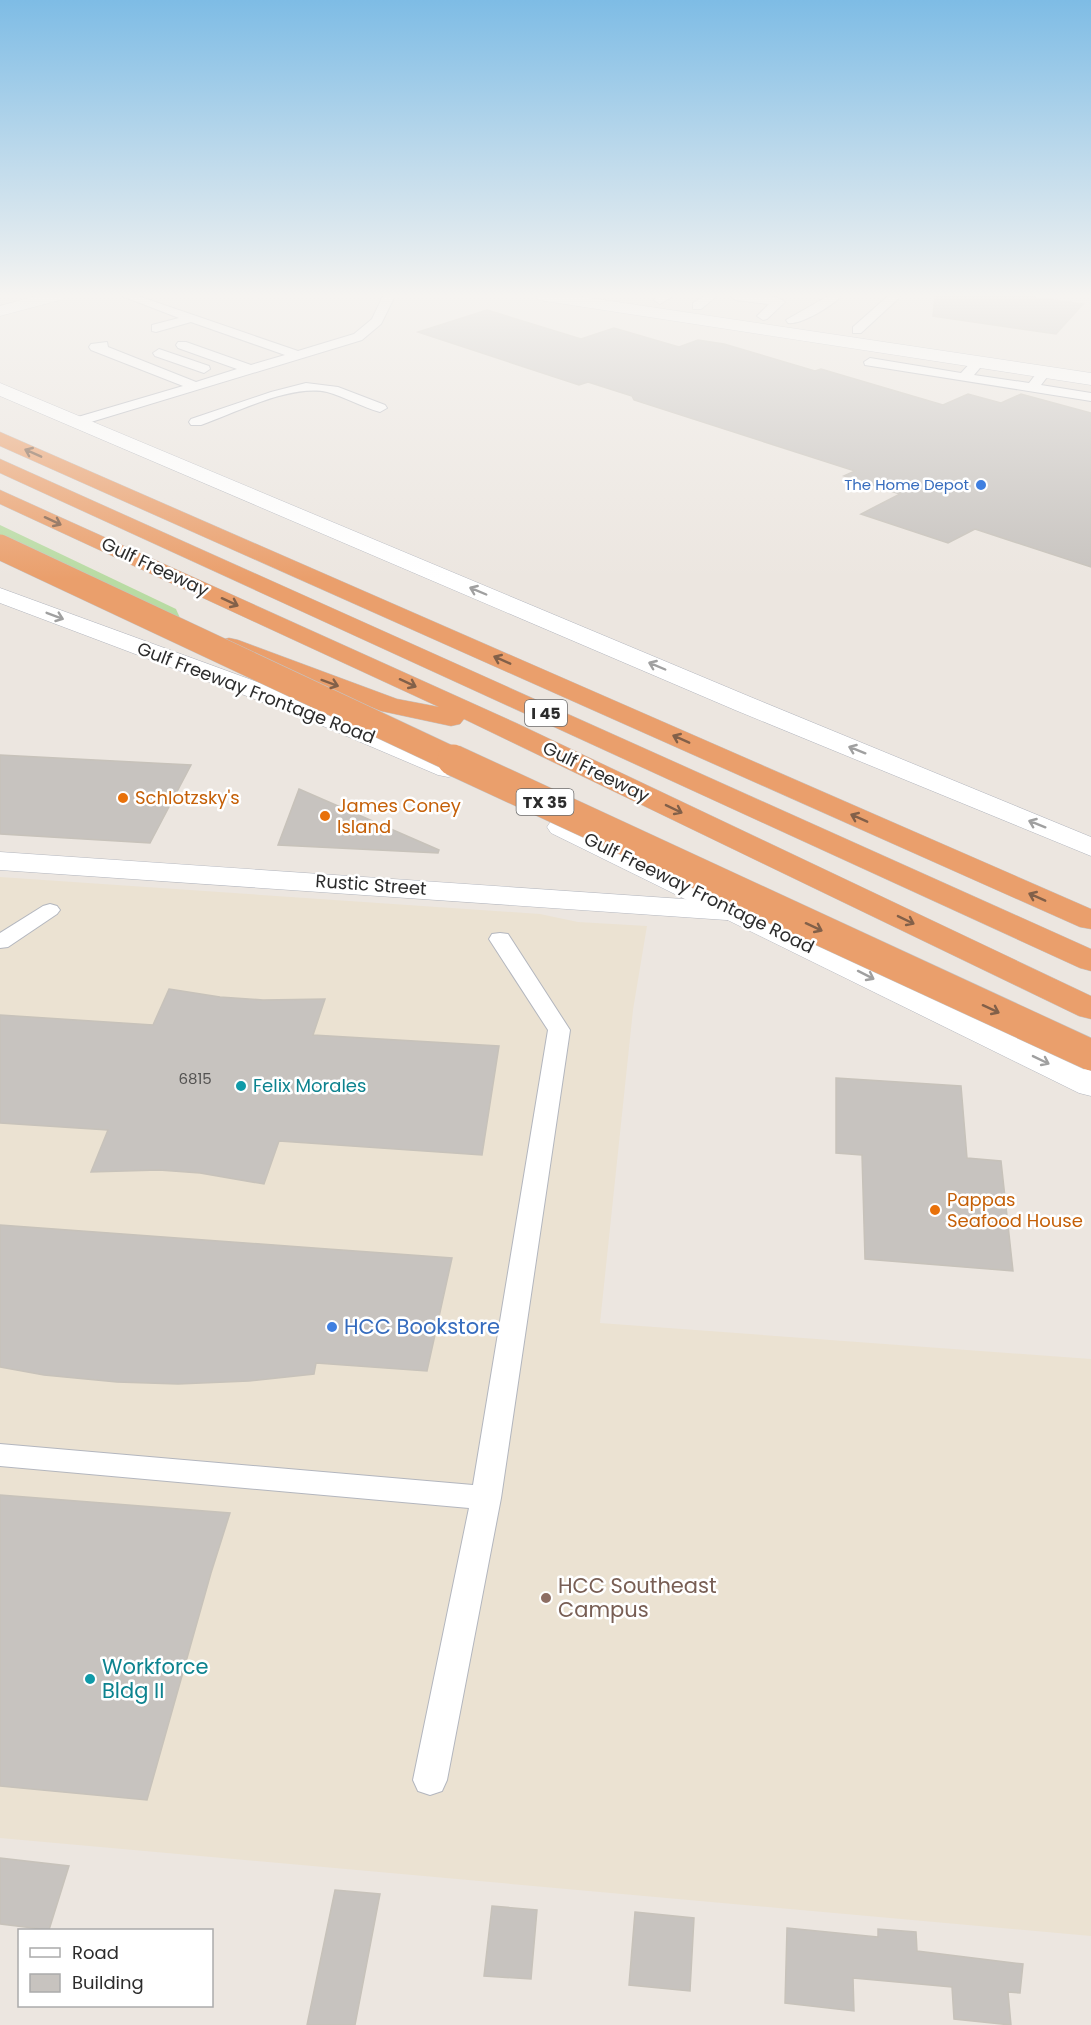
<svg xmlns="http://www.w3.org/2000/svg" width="1091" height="2025" viewBox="0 0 1091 2025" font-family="Poppins,sans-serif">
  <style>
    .education { fill: #ebe2d2 }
    .green { fill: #b8dba3 }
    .building { fill: #c7c3bf; stroke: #c7c2ba; stroke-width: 1.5 }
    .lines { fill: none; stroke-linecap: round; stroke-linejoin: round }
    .lane-casing { stroke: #b3b6be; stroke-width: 2 }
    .street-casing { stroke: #b3b6be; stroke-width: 1 }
    .secondary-casing { stroke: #b3b6be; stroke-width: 1 }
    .highway-casing { stroke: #c4c4c4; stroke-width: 1 }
    .lane { fill: #fff; fill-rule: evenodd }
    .street { fill: #fff; fill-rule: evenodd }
    .secondary { fill: #fff; fill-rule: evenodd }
    .highway { fill: #ea9f6c; fill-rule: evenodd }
    .highway-bridge-far1-casing { stroke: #c4c4c4; stroke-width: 26; stroke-linecap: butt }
    .highway-bridge-casing { stroke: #c4c4c4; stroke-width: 32; stroke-linecap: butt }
    .highway-bridge-far1 { stroke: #ea9f6c; stroke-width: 25 }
    .highway-bridge { stroke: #ea9f6c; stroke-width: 31 }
    .oneway { stroke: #826049 }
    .oneway2 { stroke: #a0a0a0 }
    .shop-dot { fill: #3f7fe0; stroke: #fff; stroke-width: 2 }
    .food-dot { fill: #e8710a; stroke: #fff; stroke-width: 2 }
    .culture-dot { fill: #0f9aa8; stroke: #fff; stroke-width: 2 }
    .education-dot { fill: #8d6e63; stroke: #fff; stroke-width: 2 }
    .labels { text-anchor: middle; stroke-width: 5; stroke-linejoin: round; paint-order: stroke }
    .far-shop-label { font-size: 15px; fill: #366cbe; stroke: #fff; text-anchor: end }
    .number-label { font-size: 15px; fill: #535251 }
    .shield { fill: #fff; stroke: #6b6b6b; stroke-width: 1.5 }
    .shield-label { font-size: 16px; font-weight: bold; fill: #2c2c2c }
    .street-label { font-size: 18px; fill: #2c2c2c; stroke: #fff }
    .food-label { font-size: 18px; fill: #c56008; stroke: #fff; text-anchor: start }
    .culture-label { font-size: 18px; fill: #0d838f; stroke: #fff; text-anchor: start }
    .near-shop-label { font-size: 21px; fill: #366cbe; stroke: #fff; text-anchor: start }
    .near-education-label { font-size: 21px; fill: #785e54; stroke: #fff; text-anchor: start }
    .near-culture-label { font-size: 21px; fill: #0d838f; stroke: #fff; text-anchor: start }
  </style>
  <rect width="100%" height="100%" fill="#ece6e0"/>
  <!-- education -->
  <polygon class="education" points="0,877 540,914 578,922 647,926 633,1010 600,1323 1091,1359 1091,1936 0,1838"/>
  <!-- green -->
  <polygon class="green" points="0,525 176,609 180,618 0,554"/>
  <!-- building -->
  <g class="building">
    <polygon points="935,296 1025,296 1083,304 1056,334 933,316"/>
    <polygon points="487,310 581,339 614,328 679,347 698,340 724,344 815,371 821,369 943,405 968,394 1001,403 1021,394 1091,413 1091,567 975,529 948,543 861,514 900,494 844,476 855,471 634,400 632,396 588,382 579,385 418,332"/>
    <polygon points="0,755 191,765 150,843 0,834"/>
    <polygon points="299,789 439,850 438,853 278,845"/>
    <polygon points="169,989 220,997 263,1000 325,999 313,1035 499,1046 482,1155 279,1141 264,1184 200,1173 159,1170 91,1172 108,1130 0,1123 0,1015 153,1025"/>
    <polygon points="836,1078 961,1086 967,1158 1001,1161 1013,1271 865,1259 862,1155 836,1153"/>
    <polygon points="0,1225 328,1249 452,1258 427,1371 316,1363 314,1374 249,1381 178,1384 117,1382 44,1375 0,1367"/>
    <polygon points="0,1495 230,1513 211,1573 147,1800 0,1786"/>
    <polygon points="0,1858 69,1866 49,1930 0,1924"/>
    <polygon points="335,1890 380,1894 355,2025 307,2025"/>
    <polygon points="492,1906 537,1910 531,1979 484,1976"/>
    <polygon points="635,1912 694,1918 690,1991 629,1985"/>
    <polygon points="787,1928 878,1937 878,1929 916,1932 917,1951 1023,1964 1020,1993 1008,1992 1011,2025 954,2019 952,1987 853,1978 854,2011 785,2003"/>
  </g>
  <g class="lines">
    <defs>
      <g id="lane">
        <polygon points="122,296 138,296 298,351 354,334 372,319 383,296 395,296 381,324 362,340 81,425 71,425 69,422 71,419 183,386 91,350 89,347 91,344 107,342 108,347 196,382 237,369 178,348 176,345 178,342 186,342 251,365 285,355 191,322 156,332 152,331 152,325 179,318"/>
        <polygon points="659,296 673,296 660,304 654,300"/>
        <polygon points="704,296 717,296 701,309 693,309 693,303"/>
        <path d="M730,296C745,295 773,292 785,302L767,319L763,320L757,316L769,304L736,300Z"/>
        <path d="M828,296H841C832,306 801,325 788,323L786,320Z"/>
        <polygon points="888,296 901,296 861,333 853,333 853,327"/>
        <polygon points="159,349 209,366 210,369 204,373 155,356 153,353"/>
        <polygon points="870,358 961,373 974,359 979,358 985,362 974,375 1029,383 1040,369 1045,368 1051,372 1041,385 1091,393 1091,401 865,365 864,362"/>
        <path d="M306,383L338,387L385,405L387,408L380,412C362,407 345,397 327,392C291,384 235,413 201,425H191L189,422L191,419L271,392Z"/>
        <polygon points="50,904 57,906 60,910 57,914 8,947 0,948 0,933 43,906"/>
        <polygon points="500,933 508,934 570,1030 501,1498 447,1780 442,1791 430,1795 418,1791 413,1780 469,1508 0,1466 0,1444 473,1485 548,1030 489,939 492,934"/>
      </g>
      <polygon id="street" points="0,852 741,903 752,905 756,912 752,919 741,921 0,870"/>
      <g id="secondary">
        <polygon points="36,296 63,296 60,300 0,316 0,306"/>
        <polygon points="537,296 577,296 1091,373 1091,385 545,301 539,300"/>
        <polygon points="0,383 753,698 1091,837 1091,856 735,710 0,396"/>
        <polygon points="0,588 315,703 458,763 462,769 458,775 448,777 438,775 297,715 0,603"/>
        <polygon points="561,818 571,821 638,852 1091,1071 1091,1096 1079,1093 551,833 547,827 551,821"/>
      </g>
      <g id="highway">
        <polygon points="0,432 1091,909 1091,929 1080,927 0,446"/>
        <polygon points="0,459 1091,949 1091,971 1080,968 0,473"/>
        <polygon points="0,490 516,723 1091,996 1091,1019 1079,1016 464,719 460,724 451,726 381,711 220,650 217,645 220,640 229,638 238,640 397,699 439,707 0,504"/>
      </g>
    </defs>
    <!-- lane casing -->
    <use href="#lane" class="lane-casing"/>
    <!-- street casing -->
    <use href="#street" class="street-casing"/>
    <!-- secondary casing -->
    <use href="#secondary" class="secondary-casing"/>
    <!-- highway casing -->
    <use href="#highway" class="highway-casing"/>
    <!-- lane -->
    <use href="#lane" class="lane"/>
    <!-- street -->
    <use href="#street" class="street"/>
    <!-- secondary -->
    <use href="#secondary" class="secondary"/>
    <!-- highway -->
    <use href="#highway" class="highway"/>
    <defs>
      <polyline id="highway-bridge-far1" points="0,547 456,761"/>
      <polyline id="highway-bridge" points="453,760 1091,1055"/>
    </defs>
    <!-- highway-bridge-far1 casing -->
    <use href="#highway-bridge-far1" class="highway-bridge-far1-casing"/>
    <!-- highway-bridge casing -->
    <use href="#highway-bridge" class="highway-bridge-casing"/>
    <!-- highway-bridge-far1 -->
    <use href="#highway-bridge-far1" class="highway-bridge-far1"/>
    <!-- highway-bridge -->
    <use href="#highway-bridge" class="highway-bridge"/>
  </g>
  <!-- one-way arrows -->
  <defs><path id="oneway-shaft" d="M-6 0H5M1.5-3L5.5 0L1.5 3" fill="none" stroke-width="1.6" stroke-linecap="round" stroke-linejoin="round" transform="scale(1.5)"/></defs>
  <g class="oneway">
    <use href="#oneway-shaft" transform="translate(33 453) rotate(-156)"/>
    <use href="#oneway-shaft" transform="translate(53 521) rotate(25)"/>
    <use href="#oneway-shaft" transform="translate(230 602) rotate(25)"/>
    <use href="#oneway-shaft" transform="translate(502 660) rotate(-156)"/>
    <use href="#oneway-shaft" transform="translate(330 683) rotate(20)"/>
    <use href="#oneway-shaft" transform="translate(408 683) rotate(25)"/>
    <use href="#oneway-shaft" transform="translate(681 739) rotate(-156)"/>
    <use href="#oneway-shaft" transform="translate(674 809) rotate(26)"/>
    <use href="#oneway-shaft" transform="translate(859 818) rotate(-156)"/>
    <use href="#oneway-shaft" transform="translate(1037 897) rotate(-156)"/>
    <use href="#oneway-shaft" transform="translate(906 920) rotate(26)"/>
    <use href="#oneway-shaft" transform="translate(814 927) rotate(25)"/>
    <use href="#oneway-shaft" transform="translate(991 1009) rotate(25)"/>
  </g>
  <g class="oneway2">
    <use href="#oneway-shaft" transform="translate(478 591) rotate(-157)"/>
    <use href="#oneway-shaft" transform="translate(55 616) rotate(21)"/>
    <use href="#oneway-shaft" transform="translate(657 666) rotate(-157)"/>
    <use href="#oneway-shaft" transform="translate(857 750) rotate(-158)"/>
    <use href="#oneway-shaft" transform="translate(1037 824) rotate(-158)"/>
    <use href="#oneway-shaft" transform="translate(866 975) rotate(27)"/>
    <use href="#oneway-shaft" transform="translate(1041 1060) rotate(26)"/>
  </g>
  <!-- sky -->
  <linearGradient id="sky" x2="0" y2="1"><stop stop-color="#7ebce5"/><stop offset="0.51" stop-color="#f6f4f1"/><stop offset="1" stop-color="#f6f4f1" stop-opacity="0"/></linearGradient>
  <rect width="1091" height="579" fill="url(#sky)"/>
  <!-- markers -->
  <g class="shop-dot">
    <circle cx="981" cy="485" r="6"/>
    <circle cx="332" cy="1327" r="6"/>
  </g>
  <g class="food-dot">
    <circle cx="123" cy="798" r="6"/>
    <circle cx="325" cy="816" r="6"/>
    <circle cx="935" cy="1210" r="6"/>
  </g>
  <g class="culture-dot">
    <circle cx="241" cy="1086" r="6"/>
    <circle cx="90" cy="1679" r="6"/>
  </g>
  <circle class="education-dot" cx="546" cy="1598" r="6"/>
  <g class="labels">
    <!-- far-shop labels -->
    <g class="far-shop-label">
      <text x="969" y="490">The Home Depot</text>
    </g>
    <!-- number labels -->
    <g class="number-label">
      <text x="195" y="1084">6815</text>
    </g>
    <!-- shield labels -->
    <g class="shield">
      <rect x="525" y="700" width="42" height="26" rx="4.5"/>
      <rect x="516.5" y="789" width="57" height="26" rx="4.5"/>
    </g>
    <g class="shield-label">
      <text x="546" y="719">I 45</text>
      <text x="545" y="808">TX 35</text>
    </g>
    <!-- street labels -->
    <g class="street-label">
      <text transform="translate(155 567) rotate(25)" y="6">Gulf Freeway</text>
      <text transform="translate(256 693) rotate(21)" y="6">Gulf Freeway Frontage Road</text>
      <text transform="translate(596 772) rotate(26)" y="6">Gulf Freeway</text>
      <text transform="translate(371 885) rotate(4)" y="6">Rustic Street</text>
      <text transform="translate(699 893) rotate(26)" y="6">Gulf Freeway Frontage Road</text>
    </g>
    <!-- food labels -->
    <g class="food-label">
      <text x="135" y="804">Schlotzsky's</text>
      <text x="337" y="812">James Coney<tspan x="337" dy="21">Island</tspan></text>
      <text x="947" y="1206">Pappas<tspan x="947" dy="21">Seafood House</tspan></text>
    </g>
    <!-- culture labels -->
    <g class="culture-label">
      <text x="253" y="1092">Felix Morales</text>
    </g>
    <!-- near-shop labels -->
    <g class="near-shop-label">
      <text x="344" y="1334">HCC Bookstore</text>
    </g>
    <!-- near-education labels -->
    <g class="near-education-label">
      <text x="558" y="1593">HCC Southeast<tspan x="558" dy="24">Campus</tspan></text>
    </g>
    <!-- near-culture labels -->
    <g class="near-culture-label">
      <text x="102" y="1674">Workforce<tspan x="102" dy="24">Bldg II</tspan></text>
    </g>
  </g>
  <!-- legend -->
  <rect x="18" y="1929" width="195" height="78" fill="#ffffff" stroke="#ababab" stroke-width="1.5"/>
  <rect x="30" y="1948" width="30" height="9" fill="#ffffff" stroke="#ababab" stroke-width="1.5"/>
  <text x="72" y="1959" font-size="18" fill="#2c2c2c">Road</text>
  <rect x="30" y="1974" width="30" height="18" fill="#c7c3bf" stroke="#ababab" stroke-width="1.5"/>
  <text x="72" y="1989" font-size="18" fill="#2c2c2c">Building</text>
</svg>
